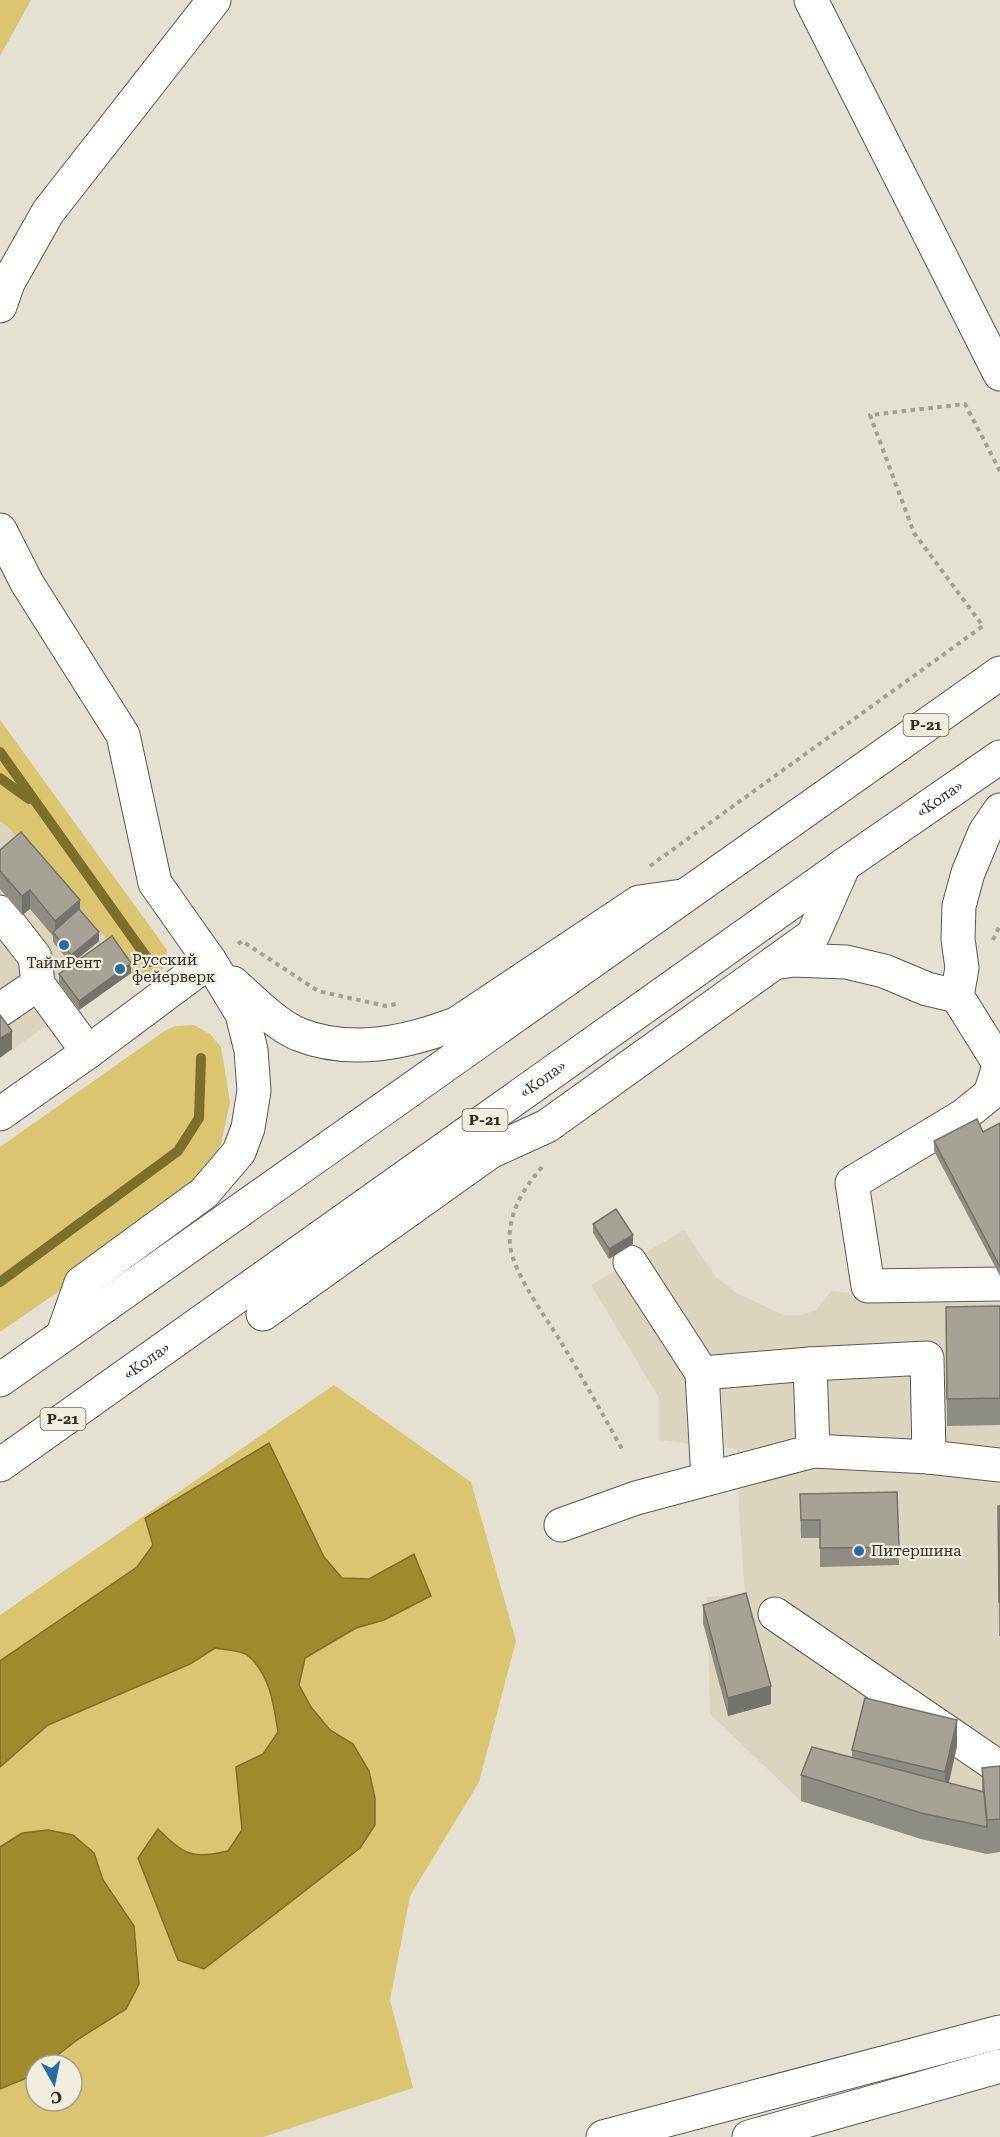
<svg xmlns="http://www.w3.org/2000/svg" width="1000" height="2137" viewBox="0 0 1000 2137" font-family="'Roboto Serif',serif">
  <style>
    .built { fill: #dbd5c0 }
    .green { fill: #dbc571; fill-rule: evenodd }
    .water { fill: #a18a2e; stroke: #7e6e2c; stroke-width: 1.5 }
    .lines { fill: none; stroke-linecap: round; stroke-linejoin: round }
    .stream { stroke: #7e6e2c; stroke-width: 10 }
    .minor-casing { stroke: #5c584c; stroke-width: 35 }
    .major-casing { stroke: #5c584c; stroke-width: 35 }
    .path { stroke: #a3a095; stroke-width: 4; stroke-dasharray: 4.5 4.5; stroke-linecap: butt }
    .minor { stroke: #fff; stroke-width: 33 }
    .major { stroke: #fff; stroke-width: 33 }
    .wall { fill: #8f8c81 }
    .shaded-wall { fill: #747269 }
    .building { fill: #a6a396; stroke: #747269; stroke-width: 1.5 }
    .poi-dot { fill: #276da2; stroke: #f1eddf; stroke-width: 2 }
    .labels { text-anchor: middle; stroke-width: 4.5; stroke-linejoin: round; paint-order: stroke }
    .shield { fill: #f1eddf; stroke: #68675e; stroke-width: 1.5 }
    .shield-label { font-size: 14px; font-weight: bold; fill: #2e2d27 }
    .street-label { font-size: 15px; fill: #2e2d27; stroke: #f1eddf }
    .poi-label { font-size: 15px; fill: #2e2d27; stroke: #f1eddf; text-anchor: start }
  </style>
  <rect width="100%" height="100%" fill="#e4e0d2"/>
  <!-- built -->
  <g class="built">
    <polygon points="0,821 9,828 112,945 131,973 79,1010 75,1006 0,1058"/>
    <polygon points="684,1230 716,1277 736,1293 784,1315 802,1315 816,1310 831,1291 941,1302 1000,1303 1000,1852 987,1854 921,1839 801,1801 710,1714 707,1597 745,1594 739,1512 737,1449 659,1440 659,1398 591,1285"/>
  </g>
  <!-- green -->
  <g class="green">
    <polygon points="0,0 31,0 0,56"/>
    <polygon points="0,720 167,950 164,967 154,980 139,979 131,973 112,945 9,828 0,821"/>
    <polygon points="194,1025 210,1034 221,1047 230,1102 221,1144 199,1182 81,1276 0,1332 0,1147 166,1030 176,1026"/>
    <path d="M334,1385L471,1482L516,1641L479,1782L410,1896L390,2000L413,2088L263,2137H0V1615ZM36,2065H72V2101H36Z"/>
  </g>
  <!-- water -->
  <g class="water">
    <path d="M269,1443L324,1557L342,1578L369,1579L414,1554L431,1596L384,1620L356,1628L305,1658L299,1685L311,1707L330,1730L353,1744L369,1771L375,1798V1825L360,1848L204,1969L178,1960L138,1858L158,1829C184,1854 191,1860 228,1851L242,1830L236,1767L263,1754L278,1732C274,1706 270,1673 247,1655C240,1650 224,1650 215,1648L190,1664L48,1725L0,1767V1661L137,1567L153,1545L145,1518Z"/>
    <polygon points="48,1830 73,1835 94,1853 103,1880 134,1926 139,1984 126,2009 77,2040 45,2065 36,2065 36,2072 29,2077 0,2089 0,1847 22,1833"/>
  </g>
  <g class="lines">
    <!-- stream -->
    <g class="stream">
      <polyline points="0,752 150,962"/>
      <polyline points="0,778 29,799"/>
      <polyline points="0,1282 178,1151 199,1118 201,1058"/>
    </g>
    <defs>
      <g id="minor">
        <polyline points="811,0 1000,374"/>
        <polyline points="0,306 8,283 48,212 214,0"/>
        <polyline points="0,530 27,583 123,735 155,883 210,961 242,1014 251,1050 254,1091 248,1128 239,1152 204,1193 81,1283 63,1334"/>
        <polyline points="1000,810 985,832 968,873 959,906 958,939 962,968 957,996 1000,1065"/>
        <polyline points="0,912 35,957 38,984 88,1052"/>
        <polyline points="774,963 793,960 846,962 884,971 927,989 957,996"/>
        <path d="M233,983C252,1000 275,1024 298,1034C350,1055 405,1043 456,1024L639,902L682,896"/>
        <polyline points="0,1010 38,984"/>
        <polyline points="1000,1063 990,1094 963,1116 852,1183 868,1286 1000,1284"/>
        <polyline points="0,1114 88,1052 210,961"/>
        <polyline points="630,1262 702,1373"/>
        <polyline points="263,1314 490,1152 547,1126 813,935 844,865"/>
        <polyline points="810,1364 813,1451"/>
        <polyline points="929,1457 1000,1465"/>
        <polyline points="561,1525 636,1498 813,1451 929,1457 927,1358 810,1364 702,1373 708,1479"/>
        <polyline points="775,1614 1000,1768"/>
        <polyline points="603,2137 1000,2032"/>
        <polyline points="749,2137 1000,2066"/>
      </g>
      <g id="major">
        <polyline points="0,1380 1000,673"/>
        <path id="s1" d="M0,1465L844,865L1000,757"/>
      </g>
    </defs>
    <!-- minor casing -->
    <use href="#minor" class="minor-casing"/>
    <!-- major casing -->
    <use href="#major" class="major-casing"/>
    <!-- path -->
    <g class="path">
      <polyline points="650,866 983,626 914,533 870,415 965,404 1000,471"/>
      <polyline points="993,940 1000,925"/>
      <polyline points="238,944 242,941 318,991 386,1006 396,1004"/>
      <path d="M542,1167C523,1189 507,1214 510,1245C513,1273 545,1316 561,1342C582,1377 602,1413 622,1449"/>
    </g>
    <!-- minor -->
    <use href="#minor" class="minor"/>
    <!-- major -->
    <use href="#major" class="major"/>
  </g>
  <!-- wall -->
  <g class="wall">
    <polygon points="0,850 80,909 99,941 71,964 53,942 53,936 30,909 22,915 0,889"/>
    <polygon points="131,973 79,1010 59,983 59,974"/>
    <polygon points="1000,1123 1000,1276 934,1151 934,1141 983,1132"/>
    <polygon points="593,1224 633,1244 609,1259 593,1233"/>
    <polygon points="1000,1306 1000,1425 947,1426 946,1333"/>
    <polygon points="897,1492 899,1565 820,1567 820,1538 801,1538 800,1494"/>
    <polygon points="998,1506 1000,1506 1000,1636 999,1636"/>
    <polygon points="703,1605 771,1704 728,1716 703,1623"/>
    <polygon points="957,1746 949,1783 982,1791 982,1768 1000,1766 1000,1852 987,1854 921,1839 801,1801 801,1775 852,1758 852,1750"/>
  </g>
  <!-- shaded-wall -->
  <g class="shaded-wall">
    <polygon points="30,890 30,909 22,915 22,896"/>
    <polygon points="80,900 80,918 55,936 55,921"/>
    <polygon points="99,932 99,941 71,964 71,955"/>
    <polygon points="131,963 131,973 79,1010 79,1001"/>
    <polygon points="12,1031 12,1049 0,1058 0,1039"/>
    <polygon points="633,1235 633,1244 609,1259 609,1249"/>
    <polygon points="771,1686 771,1704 728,1716 728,1698"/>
    <polygon points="957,1720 957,1746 945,1798 945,1772"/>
  </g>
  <!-- building -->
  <g class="building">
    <polygon points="21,832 80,900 55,921 30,890 22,896 0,871 0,850"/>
    <polygon points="79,909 99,932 71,955 53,932"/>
    <polygon points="112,936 131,963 79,1001 59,974"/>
    <polygon points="0,1015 12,1031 0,1039"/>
    <polygon points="977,1119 983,1132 1000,1123 1000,1267 934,1141"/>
    <polygon points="616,1209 633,1235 609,1249 593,1224"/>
    <polygon points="1000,1306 1000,1398 947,1399 946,1307"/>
    <polygon points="897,1492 899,1547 820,1548 820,1520 801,1520 800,1494"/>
    <polygon points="998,1506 1000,1506 1000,1602 999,1602"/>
    <polygon points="746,1593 771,1686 728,1698 703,1605"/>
    <polygon points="865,1698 957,1720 945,1772 852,1750"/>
    <polygon points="812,1747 984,1792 987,1827 921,1813 801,1775"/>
    <polygon points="1000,1766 1000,1819 987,1820 982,1768"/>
  </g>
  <!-- markers -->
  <g class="poi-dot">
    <circle cx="64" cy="945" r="6"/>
    <circle cx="120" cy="969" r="6"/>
    <circle cx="859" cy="1551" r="6"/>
  </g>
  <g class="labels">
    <!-- shield labels -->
    <g class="shield">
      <rect x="903.5" y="714" width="45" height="22" rx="4.5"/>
      <rect x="462.5" y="1109" width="45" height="22" rx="4.5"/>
      <rect x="40.5" y="1408" width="45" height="22" rx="4.5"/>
    </g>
    <g class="shield-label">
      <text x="926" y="730">Р-21</text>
      <text x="485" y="1125">Р-21</text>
      <text x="63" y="1424">Р-21</text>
    </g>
    <!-- street labels -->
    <g class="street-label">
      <text dy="5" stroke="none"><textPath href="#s1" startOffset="1152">«Кола»</textPath></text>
      <text dy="5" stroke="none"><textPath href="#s1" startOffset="666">«Кола»</textPath></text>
      <text dy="5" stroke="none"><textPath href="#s1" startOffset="180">«Кола»</textPath></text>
    </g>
    <!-- poi labels -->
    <g class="poi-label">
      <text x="132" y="965">Русский<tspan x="132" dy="17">фейерверк</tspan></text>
      <text x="64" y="968" text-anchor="middle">ТаймРент</text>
      <text x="871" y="1556">Питершина</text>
    </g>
  </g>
  <!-- north arrow -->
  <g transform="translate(54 2083) rotate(171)"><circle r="28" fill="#f1eddf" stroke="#a3a095" stroke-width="1.5"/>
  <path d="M0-4.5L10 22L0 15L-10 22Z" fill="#276da2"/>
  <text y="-9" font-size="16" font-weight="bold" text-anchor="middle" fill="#2e2d27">С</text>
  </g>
</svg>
